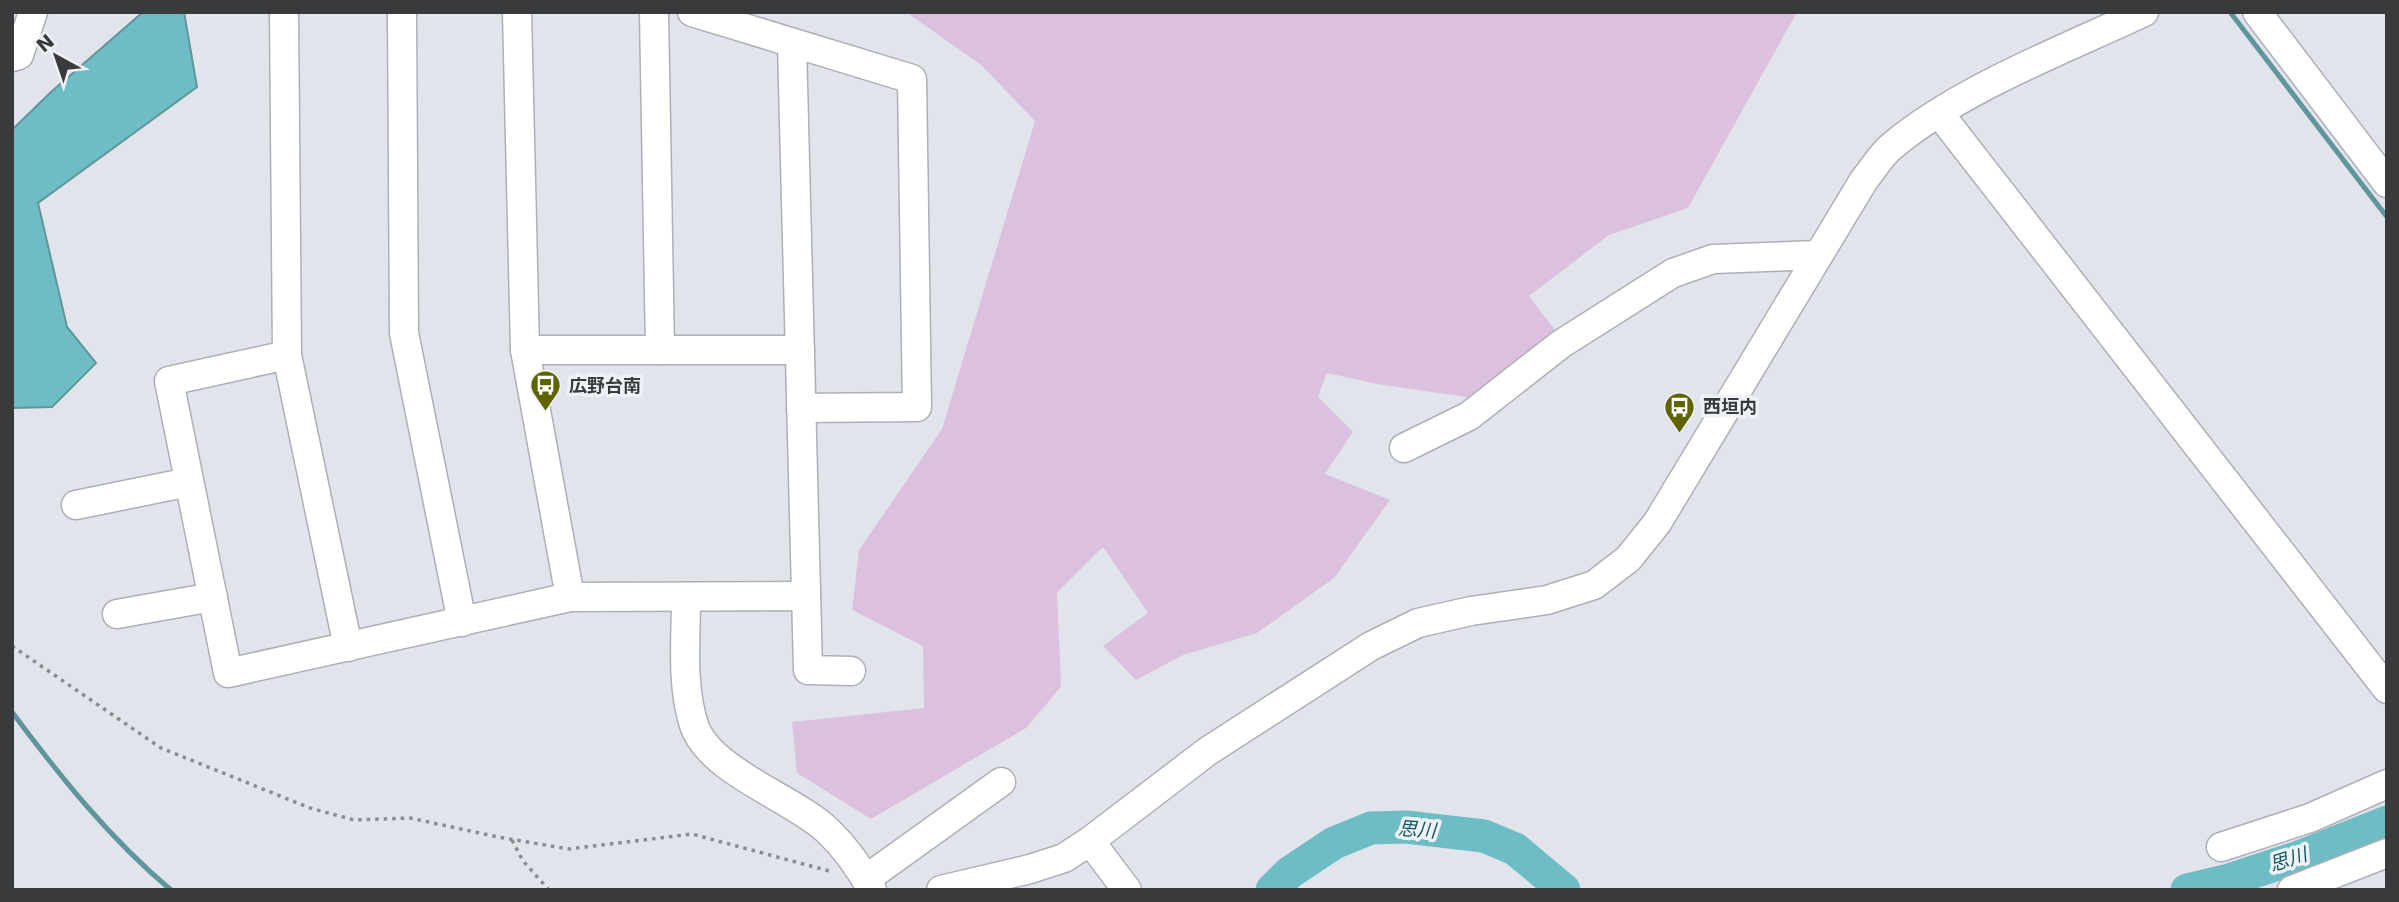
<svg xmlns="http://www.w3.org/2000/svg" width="2399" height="902" viewBox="0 0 2399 902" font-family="'DejaVu Sans','Noto Sans JP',sans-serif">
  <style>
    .green { fill: #dcc1de }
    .water { fill: #6fbdc4; stroke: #5f969b; stroke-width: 2 }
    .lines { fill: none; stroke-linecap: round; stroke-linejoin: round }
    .stream { stroke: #5f969b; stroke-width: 5 }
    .river { stroke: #6fbdc4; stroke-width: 33 }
    .minor-casing { stroke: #adb0b6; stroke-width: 31 }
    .path { stroke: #898b8f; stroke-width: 3.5; stroke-dasharray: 3.5 5; stroke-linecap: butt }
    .minor { stroke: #fff; stroke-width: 28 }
    .labels { text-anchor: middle; stroke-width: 7; stroke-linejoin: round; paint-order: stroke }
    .poi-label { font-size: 18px; font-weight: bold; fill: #393a3c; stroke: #eef1f7; text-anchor: start }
    .water-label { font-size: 19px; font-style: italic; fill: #13575d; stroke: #eef1f7 }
  </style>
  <rect width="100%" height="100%" fill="#e1e4ea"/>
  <!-- green -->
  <polygon class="green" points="906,12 1797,12 1688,208 1609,235 1529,296 1558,334 1480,399 1377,384 1327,373 1318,397 1353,432 1325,474 1390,500 1334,578 1257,633 1183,655 1136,680 1103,646 1148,613 1103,547 1057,593 1061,687 1026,728 871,819 797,773 792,722 924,708 923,646 852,610 859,550 942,429 1035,121 981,65"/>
  <!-- water -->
  <polygon class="water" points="143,12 184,12 197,87 38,203 67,327 96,363 52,407 12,408 12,130 51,92"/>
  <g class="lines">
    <!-- stream -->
    <g class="stream">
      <polyline points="2230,12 2387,217"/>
      <path d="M12,712C59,775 110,839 171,890"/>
    </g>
    <!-- river -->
    <g class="river">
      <polyline points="1272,890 1289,873 1334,843 1371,828 1406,827 1484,836 1515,849 1564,890"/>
      <polyline points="2187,890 2229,880 2296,858 2387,822"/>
    </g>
    <defs>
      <g id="minor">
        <polyline points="284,12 287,355 348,647"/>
        <polyline points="402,12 404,333 462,622"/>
        <polyline points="517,12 525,350 570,597"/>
        <polyline points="654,12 660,350"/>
        <polyline points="692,12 912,79 917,407 801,408"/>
        <polyline points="2257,12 2387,183"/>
        <polyline points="792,44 808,670 851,671"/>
        <polyline points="12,57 19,55 33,12"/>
        <polyline points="1939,113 2387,689"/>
        <polyline points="525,350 800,350"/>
        <polyline points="287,355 169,381 228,673 570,597 806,596"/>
        <polyline points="1404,448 1469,416 1561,344 1673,273 1713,259 1818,255"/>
        <polyline points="76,505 189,482"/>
        <path d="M686,597C686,639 681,685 694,725C709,771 793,798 827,830C846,848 860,868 872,890"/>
        <polyline points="117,614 213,597"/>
        <polyline points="1090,841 1127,890"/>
        <polyline points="2221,847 2310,818 2387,784"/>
        <polyline points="866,879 1001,782"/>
        <path d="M941,890L1030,869L1064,858L1090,841L1208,751L1371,646L1418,623L1471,611L1547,600L1594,585L1628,559L1657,523L1864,180C1873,169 1881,155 1892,146C1960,89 2063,50 2144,12"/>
        <polyline points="2292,890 2387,853"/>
      </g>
    </defs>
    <!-- minor casing -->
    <use href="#minor" class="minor-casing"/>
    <!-- path -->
    <g class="path">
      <polyline points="12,646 161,748 310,808 354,820 410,818 498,837 569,849 692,834 833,872"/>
      <polyline points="512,840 523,861 549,890"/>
    </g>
    <!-- minor -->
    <use href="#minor" class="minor"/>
  </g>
  <!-- icons -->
  <defs>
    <symbol id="bus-pin" viewBox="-11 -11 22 30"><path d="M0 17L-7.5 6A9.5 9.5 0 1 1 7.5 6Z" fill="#606400" stroke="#eef1f7"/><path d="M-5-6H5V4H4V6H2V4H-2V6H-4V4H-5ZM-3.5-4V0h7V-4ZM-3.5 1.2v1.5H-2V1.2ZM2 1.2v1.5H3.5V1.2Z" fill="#fff"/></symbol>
  </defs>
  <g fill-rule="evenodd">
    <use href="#bus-pin" x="528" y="368" width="35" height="47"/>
    <use href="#bus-pin" x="1662" y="390" width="35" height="47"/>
  </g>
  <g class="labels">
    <!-- poi labels -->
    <g class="poi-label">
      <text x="569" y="392">広野台南</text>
      <text x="1703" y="413">西垣内</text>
    </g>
    <!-- water labels -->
    <g class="water-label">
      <text transform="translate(1417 829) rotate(4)" y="7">思川</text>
      <text transform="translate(2288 859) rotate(-18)" y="7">思川</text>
    </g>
  </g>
  <!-- border -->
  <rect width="2399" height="902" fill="none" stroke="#393a3c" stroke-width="28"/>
  <!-- north arrow -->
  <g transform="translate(56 56) rotate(320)" stroke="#eef1f7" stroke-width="5" paint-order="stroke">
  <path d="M0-5L12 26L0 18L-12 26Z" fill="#393a3c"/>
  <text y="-10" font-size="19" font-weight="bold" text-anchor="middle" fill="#393a3c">N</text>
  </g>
</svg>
